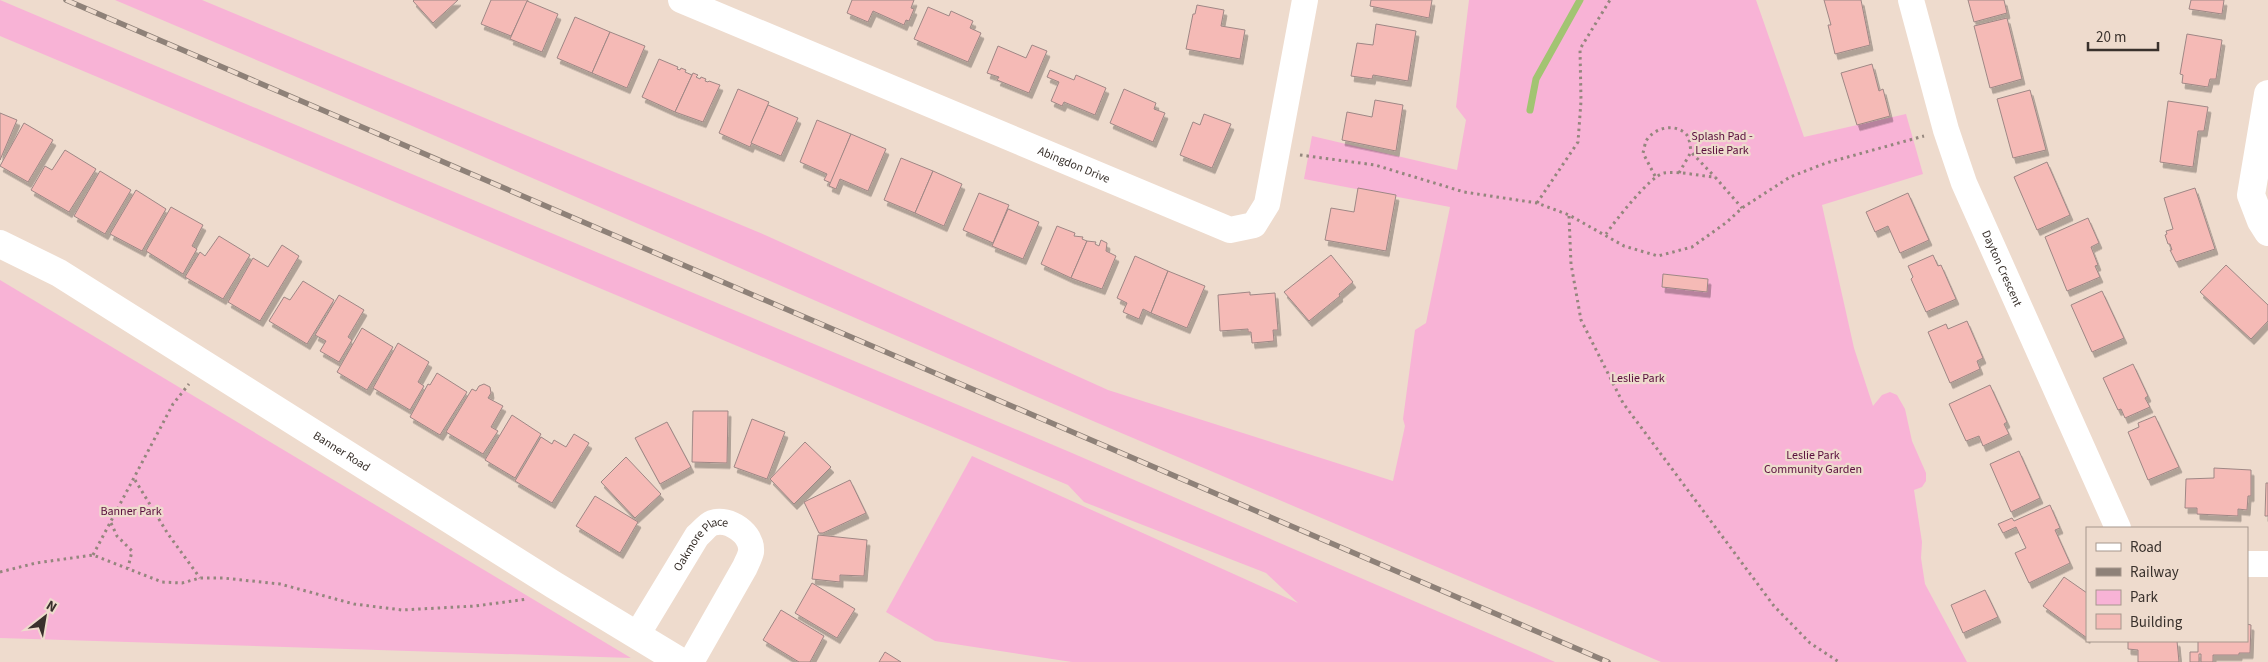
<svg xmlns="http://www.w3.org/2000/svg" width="2268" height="662" viewBox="0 0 2268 662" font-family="'Source Sans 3',sans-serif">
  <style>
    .green { fill: #f8b3d6 }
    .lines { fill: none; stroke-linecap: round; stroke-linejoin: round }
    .stream { stroke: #a2c472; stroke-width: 7 }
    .building { fill: #f5bab6; stroke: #9e8785; filter: url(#shadow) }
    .path { stroke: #94867d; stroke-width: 3; stroke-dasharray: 2.5 4; stroke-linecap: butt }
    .minor { stroke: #fff; stroke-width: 26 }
    .tertiary { stroke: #fff; stroke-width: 28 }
    .rail-casing { stroke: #8e8178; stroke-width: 5.5 }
    .rail { stroke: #eedbcd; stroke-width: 4; stroke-dasharray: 11; stroke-linecap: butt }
    .labels { text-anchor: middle; stroke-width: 4.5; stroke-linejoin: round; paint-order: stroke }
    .park-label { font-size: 12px; fill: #580e3c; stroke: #eedbcd }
    .street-label { font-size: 12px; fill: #39312c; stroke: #eedbcd }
  </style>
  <defs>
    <filter id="shadow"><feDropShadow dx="3" dy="5.5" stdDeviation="0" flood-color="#0004"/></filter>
  </defs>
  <rect width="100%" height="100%" fill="#eedbcd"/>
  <!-- green -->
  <g class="green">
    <polygon points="0,0 1072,453 1555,662 1072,662 935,641 886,612 972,456 1298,603 1266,573 1084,502 1068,485 0,36"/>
    <polygon points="115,0 202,0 765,235 1108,390 1393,481 1405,426 1403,419 1415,330 1426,323 1450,207 1304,179 1312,136 1457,170 1466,120 1456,107 1469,0 1756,0 1804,137 1906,114 1923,174 1822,205 1854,348 1873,406 1882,395 1890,392 1897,395 1905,409 1912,441 1926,473 1926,481 1922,487 1914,490 1922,542 1921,558 1925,584 1967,662 1661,662 1093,421 410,125"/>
    <polygon points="0,280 631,658 0,638"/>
  </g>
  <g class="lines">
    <!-- stream -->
    <polyline class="stream" points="1530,110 1536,79 1580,0"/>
  </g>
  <!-- building -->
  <g class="building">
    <polygon points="414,0 458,0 433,23 413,1"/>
    <polygon points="491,0 528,0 511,36 481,24"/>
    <polygon points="852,0 914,0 911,8 914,9 909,21 906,20 904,25 873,11 868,22 847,13"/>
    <polygon points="1371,0 1432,0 1429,18 1370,6"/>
    <polygon points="1824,0 1861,0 1870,45 1835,54 1828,25 1831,25"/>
    <polygon points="1968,0 2004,0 2007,13 1974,22"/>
    <polygon points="2191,0 2224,0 2222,14 2189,9"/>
    <polygon points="527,1 558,14 542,52 510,39"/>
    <polygon points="1197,5 1224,10 1221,26 1245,30 1240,59 1186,49 1193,14 1195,14"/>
    <polygon points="928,7 949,16 951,11 973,21 970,28 981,33 968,62 914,39"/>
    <polygon points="575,17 610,32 592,73 557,58"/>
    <polygon points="2007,18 2022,79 1990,88 1974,26"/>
    <polygon points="1376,24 1416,31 1408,81 1373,75 1372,79 1351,76 1357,43 1373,45"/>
    <polygon points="610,32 645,46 627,88 592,73"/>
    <polygon points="2187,34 2222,40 2216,79 2210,79 2208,87 2182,83 2183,75 2180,74"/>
    <polygon points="1032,45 1047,51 1029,93 997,80 999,77 987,73 998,46 1026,58"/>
    <polygon points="659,59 678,67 677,69 680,70 681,68 686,70 685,72 692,75 675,112 642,97"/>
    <polygon points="1872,64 1879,91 1883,89 1890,116 1857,125 1841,73"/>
    <polygon points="1050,70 1074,80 1076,75 1106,88 1095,115 1064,102 1062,106 1051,101 1059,82 1047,77"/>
    <polygon points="693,73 698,75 696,77 700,79 701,77 706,79 705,81 708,82 709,81 720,85 703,122 675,112"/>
    <polygon points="738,89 769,102 750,147 719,133"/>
    <polygon points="1124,89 1156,103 1154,109 1165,113 1153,142 1110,123"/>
    <polygon points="2030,90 2046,150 2013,158 1997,99"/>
    <polygon points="1375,100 1403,105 1396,151 1342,140 1347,112 1372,117"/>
    <polygon points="2168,101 2208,107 2204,131 2198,131 2193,167 2160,162"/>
    <polygon points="768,105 798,118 781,156 751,143"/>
    <polygon points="0,113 17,120 0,160"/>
    <polygon points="1204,114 1231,124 1212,168 1180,155 1193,122 1200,125"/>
    <polygon points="817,120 851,134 831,183 824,180 827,174 800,162"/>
    <polygon points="24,123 53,140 28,182 0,166"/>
    <polygon points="851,134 886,149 868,191 840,179 836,189 829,186"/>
    <polygon points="65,150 96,169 69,212 31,190 45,166 52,170"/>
    <polygon points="901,158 933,171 915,213 884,200"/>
    <polygon points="2047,162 2070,215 2037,230 2014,177"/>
    <polygon points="100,171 131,190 105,234 74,216"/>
    <polygon points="933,171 962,184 944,226 915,213"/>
    <polygon points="1358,188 1396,195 1386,251 1325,240 1331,208 1354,212"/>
    <polygon points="2195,188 2215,249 2176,262 2170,250 2172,250 2170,244 2168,244 2165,235 2167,234 2166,231 2173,229 2164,198"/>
    <polygon points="136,190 166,209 142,251 110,234"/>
    <polygon points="979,193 1009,205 993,243 963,230"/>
    <polygon points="1908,193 1929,240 1900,253 1888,226 1875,232 1866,212"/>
    <polygon points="171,207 203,225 192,246 197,249 183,274 146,251"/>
    <polygon points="1008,209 1039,222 1023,259 992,246"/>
    <polygon points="2088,218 2099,243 2091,247 2098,265 2095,266 2100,277 2067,291 2045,237"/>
    <polygon points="1057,226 1075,233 1074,236 1083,237 1082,239 1087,241 1071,278 1041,264"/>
    <polygon points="219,236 250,255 223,299 185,277 200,252 205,256"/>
    <polygon points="1101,240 1107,243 1106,251 1116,256 1102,289 1071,278 1087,241 1096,242 1095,244 1099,246"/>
    <polygon points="282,245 299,256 260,321 228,302 253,258 268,267"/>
    <polygon points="1331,255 1353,282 1339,294 1340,296 1309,321 1284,292"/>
    <polygon points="1933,255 1938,266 1941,265 1956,299 1926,312 1911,279 1913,277 1908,266"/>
    <polygon points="1135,256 1168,271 1151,313 1143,309 1139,319 1123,312 1127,303 1117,298"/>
    <polygon points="2226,265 2268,305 2268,321 2251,339 2200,292"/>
    <polygon points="1168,271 1205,286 1187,328 1151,313"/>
    <polygon points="1663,274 1708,279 1707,292 1662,287"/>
    <polygon points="303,281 334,300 307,344 269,321 284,297 290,300"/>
    <polygon points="2102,291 2124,338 2092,352 2071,305"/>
    <polygon points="1250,292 1250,295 1275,293 1278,330 1273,330 1274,341 1252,343 1251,332 1248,332 1248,329 1220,331 1218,295"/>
    <polygon points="339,295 364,310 348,337 352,340 339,362 320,351 326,341 315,335"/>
    <polygon points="1967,321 1983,358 1977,361 1980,369 1950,383 1928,332 1946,324 1948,329"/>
    <polygon points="362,328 393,347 367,390 337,372"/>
    <polygon points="398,343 429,362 418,382 424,386 410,410 373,388"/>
    <polygon points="2133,364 2148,396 2145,398 2150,407 2125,418 2121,409 2118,410 2103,378"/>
    <polygon points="437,373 467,392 440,435 410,417 428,384 430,385"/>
    <polygon points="484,384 490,387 491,393 488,398 503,406 491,427 498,431 483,454 446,432 472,389 476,391 479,386"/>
    <polygon points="1990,385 2007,422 2004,424 2009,434 1983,446 1979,436 1966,441 1949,404"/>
    <polygon points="693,411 728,411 727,463 692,462"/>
    <polygon points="512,415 541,434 515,478 485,460"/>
    <polygon points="2155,416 2179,467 2148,480 2128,432 2139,427 2138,423"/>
    <polygon points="752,419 785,432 767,479 734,467"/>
    <polygon points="667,422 691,467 660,484 635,438"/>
    <polygon points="574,434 589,443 552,503 515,481 541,437 552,444 554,440 566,447"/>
    <polygon points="805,442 831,467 794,504 770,479"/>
    <polygon points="2019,451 2040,498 2011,512 1990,464"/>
    <polygon points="626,457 661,494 635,518 601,482"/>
    <polygon points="2214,468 2251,470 2251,496 2248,496 2247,510 2238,509 2238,516 2197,514 2197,508 2185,508 2186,479 2214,478"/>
    <polygon points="850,480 866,513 823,533 819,533 804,502"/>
    <polygon points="2266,483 2268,483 2268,516 2265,516"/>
    <polygon points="595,496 638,522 620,553 576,526"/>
    <polygon points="2050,505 2060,528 2055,530 2070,563 2029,583 2015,553 2026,548 2016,527 2003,533 1998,524 2012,518 2014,521"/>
    <polygon points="818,535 867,540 864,576 840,575 840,582 812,579"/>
    <polygon points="2064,577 2087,593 2087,638 2043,606"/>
    <polygon points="812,583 855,609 837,638 795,613"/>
    <polygon points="1985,590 1998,617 1963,633 1951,605"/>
    <polygon points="781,610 824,636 810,662 799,662 763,640"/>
    <polygon points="2247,624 2251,625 2250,653 2239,653 2239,655 2213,655 2213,662 2201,662 2201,654 2199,654 2199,662 2190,662 2190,652 2198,652 2198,641 2247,641"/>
    <polygon points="2128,641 2177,641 2179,662 2138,662 2138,650 2128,649"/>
    <polygon points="885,652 901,662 879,662"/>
  </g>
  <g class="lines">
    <!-- path -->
    <g class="path">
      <polyline points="1300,155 1375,165 1464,192 1537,203 1569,215 1624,246 1658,256 1692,247 1727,222 1742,208 1790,177 1826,163 1924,136"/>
      <polyline points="1679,173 1691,152 1715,177"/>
      <path d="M1655,176L1643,153C1644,149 1645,144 1646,141C1654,128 1673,123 1685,133C1690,137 1690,146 1691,152"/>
      <polyline points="1537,203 1578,142 1581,101 1580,49 1610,0"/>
      <polyline points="1569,216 1571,264 1581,320 1623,403 1774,606 1810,643 1839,662"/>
      <path d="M1606,234C1615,221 1651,175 1664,173C1681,171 1699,176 1715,177L1742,208"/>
      <polyline points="135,480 168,534 200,578"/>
      <polyline points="111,523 117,536 132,551 128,568"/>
      <polyline points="93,555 173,404 189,384"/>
      <polyline points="0,572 36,563 93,555 162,582 182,583 200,578 223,578 280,584 354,604 402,610 475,606 528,599"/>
    </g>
    <!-- minor -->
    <g class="minor">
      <path id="s1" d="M681,0L1230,230L1254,225L1267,204L1305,0"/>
      <path id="s2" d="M1911,0L1946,130L1964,183L2118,528"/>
      <polyline points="2247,564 2268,564"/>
      <path id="s3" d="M637,635L697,536C702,532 707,525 712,523C729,517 753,534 751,552C750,557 747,562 745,567L691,662"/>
    </g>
    <!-- tertiary -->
    <g class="tertiary">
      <polyline points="2268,94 2251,195 2261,221 2268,232"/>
      <path id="s4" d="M0,244L59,273L554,585L681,662"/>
    </g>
    <defs>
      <polyline id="rail" points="66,0 1608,662"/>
    </defs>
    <!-- rail casing -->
    <use href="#rail" class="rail-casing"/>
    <!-- rail -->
    <use href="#rail" class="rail"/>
  </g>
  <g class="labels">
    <!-- park labels -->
    <g class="park-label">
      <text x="1722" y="140">Splash Pad -<tspan x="1722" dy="14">Leslie Park</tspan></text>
      <text x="1638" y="382">Leslie Park</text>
      <text x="1813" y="459">Leslie Park<tspan x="1813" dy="14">Community Garden</tspan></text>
      <text x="131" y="515">Banner Park</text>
    </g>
    <!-- street labels -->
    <g class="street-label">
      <text dy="4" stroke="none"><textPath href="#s1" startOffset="426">Abingdon Drive</textPath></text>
      <text dy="4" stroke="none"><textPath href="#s2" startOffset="284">Dayton Crescent</textPath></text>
      <text dy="4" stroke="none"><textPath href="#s4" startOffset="400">Banner Road</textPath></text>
      <text dy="4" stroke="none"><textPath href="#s3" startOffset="114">Oakmore Place</textPath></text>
    </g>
  </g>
  <!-- legend -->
  <rect x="2086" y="527" width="162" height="115" fill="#eedbcd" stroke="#a6978d"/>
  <rect x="2096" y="543" width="25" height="8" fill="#ffffff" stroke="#a6978d"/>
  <text x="2130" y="552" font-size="15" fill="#39312c">Road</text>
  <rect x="2096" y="568" width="25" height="8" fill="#8e8178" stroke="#a6978d"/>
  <text x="2130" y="577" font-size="15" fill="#39312c">Railway</text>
  <rect x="2096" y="590" width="25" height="15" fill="#f8b3d6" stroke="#a6978d"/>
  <text x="2130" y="602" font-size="15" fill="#39312c">Park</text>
  <rect x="2096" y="614" width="25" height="15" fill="#f5bab6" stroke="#a6978d"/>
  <text x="2130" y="627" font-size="15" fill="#39312c">Building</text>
  <!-- north arrow -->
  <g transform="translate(45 617) rotate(31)" stroke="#eedbcd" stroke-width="4" paint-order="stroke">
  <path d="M0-4L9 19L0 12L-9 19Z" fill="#39312c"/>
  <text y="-8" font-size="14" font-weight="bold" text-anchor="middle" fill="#39312c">N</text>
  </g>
  <!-- scale -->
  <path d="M2088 42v8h70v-8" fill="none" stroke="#39312c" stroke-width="2.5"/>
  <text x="2096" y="42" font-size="15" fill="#39312c" stroke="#eedbcd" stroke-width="4" paint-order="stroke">20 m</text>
</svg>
